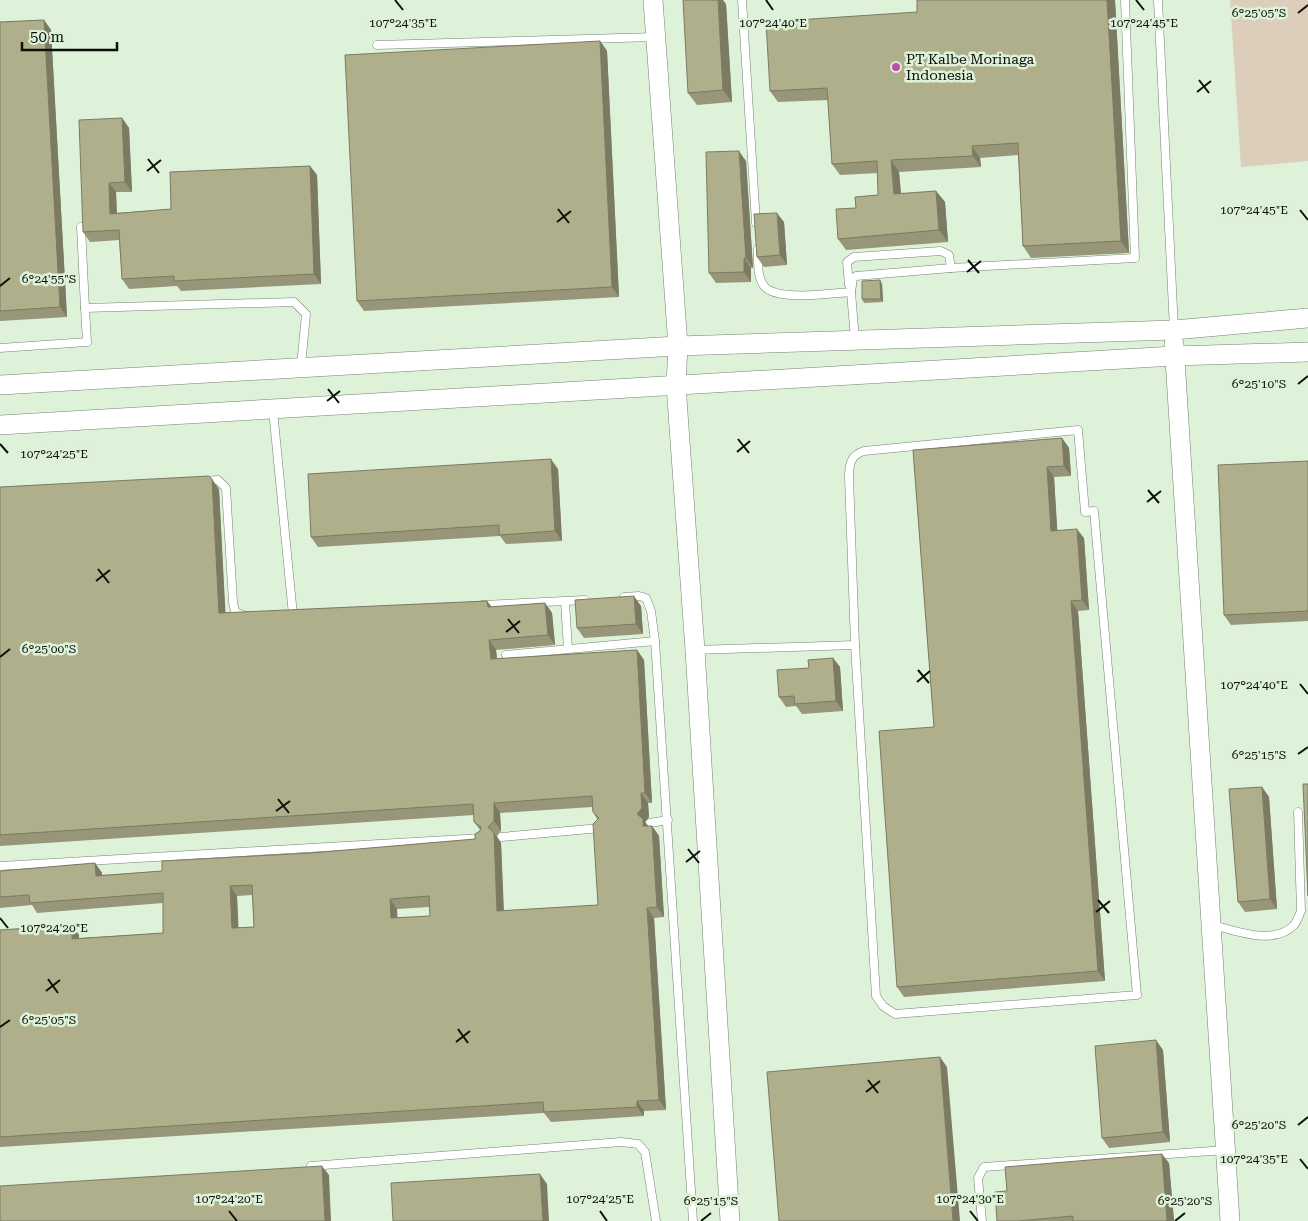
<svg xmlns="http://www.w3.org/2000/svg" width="1308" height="1221" viewBox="0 0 1308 1221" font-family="'Roboto Serif',serif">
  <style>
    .green { fill: #ddcebb }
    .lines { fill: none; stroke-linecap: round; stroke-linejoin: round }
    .service-casing { stroke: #73846f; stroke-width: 9 }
    .tertiary-casing { stroke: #73846f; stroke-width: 20 }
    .service { stroke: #fff; stroke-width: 8 }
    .tertiary { stroke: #fff; stroke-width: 19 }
    .wall { fill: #979678; fill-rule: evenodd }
    .shaded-wall { fill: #7b7a62 }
    .building { fill: #b0af8c; stroke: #7b7a62; fill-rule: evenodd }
    .ticks { fill: none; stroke: #0b1109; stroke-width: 2 }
    .poi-dot { fill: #bc4dab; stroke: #def1d9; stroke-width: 2 }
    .labels { text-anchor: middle; stroke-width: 5; stroke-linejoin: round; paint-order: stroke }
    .poi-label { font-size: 14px; fill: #0b1109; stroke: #def1d9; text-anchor: start }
    .ticks-label { font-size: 12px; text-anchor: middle; fill: #0b1109; stroke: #def1d9; stroke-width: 5; stroke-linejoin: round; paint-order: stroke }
  </style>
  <rect width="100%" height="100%" fill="#def1d9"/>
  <!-- green -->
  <polygon class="green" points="1230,0 1308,0 1308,161 1241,167"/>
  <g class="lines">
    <defs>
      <g id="service">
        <polyline points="742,0 756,223"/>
        <polyline points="1158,0 1174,330"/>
        <polyline points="377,45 655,37"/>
        <polyline points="81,227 85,308 294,302 306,314 301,366"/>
        <path d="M758,249C758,261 757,277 764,286C777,302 833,293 851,292"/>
        <polyline points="849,285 847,262 854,257 941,251 949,255 951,268"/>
        <polyline points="855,340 851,292 853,278 856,276 951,268 1135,258 1125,0"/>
        <polyline points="0,348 87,342 85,308"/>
        <polyline points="273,410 293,615"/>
        <path d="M1078,430L1085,512L1094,511L1137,995L895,1014L883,1006L876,996L855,645L849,477C849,464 851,455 864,451Z"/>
        <polyline points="204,481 218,480 226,488 233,602 235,612 246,616"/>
        <polyline points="624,597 639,596 646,598 651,611 655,641 693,1221"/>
        <polyline points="565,602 568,649"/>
        <polyline points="482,605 585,600"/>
        <polyline points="695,650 855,645"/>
        <polyline points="506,655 655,641"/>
        <polyline points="650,823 668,820"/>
        <polyline points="501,837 600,828"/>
        <polyline points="0,866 482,838"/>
        <path d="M1213,925C1236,931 1274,946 1294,925C1297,922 1299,915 1301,911L1298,812"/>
        <polyline points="311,1166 621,1142 638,1144 645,1152 656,1221"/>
        <polyline points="982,1221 978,1178 984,1167 1226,1150"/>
      </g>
      <g id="tertiary">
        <polyline points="653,0 678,346 676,385 695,650 730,1221"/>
        <polyline points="1174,344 1230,1221"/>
        <polyline points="0,385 678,346 1174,330 1308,318"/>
        <polyline points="0,425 1174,356 1308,352"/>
      </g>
    </defs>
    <!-- service casing -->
    <use href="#service" class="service-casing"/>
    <!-- tertiary casing -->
    <use href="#tertiary" class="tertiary-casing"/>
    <!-- service -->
    <use href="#service" class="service"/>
    <!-- tertiary -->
    <use href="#tertiary" class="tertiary"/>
  </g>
  <!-- wall -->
  <g class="wall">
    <polygon points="917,0 1115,0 1129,253 1031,258 1023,246 1018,155 980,158 981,167 899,172 901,194 936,191 945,202 948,242 846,250 838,239 856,208 878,195 878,173 840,175 832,164 828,100 778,102 770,91 917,12"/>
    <polygon points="726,4 732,102 697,105 688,93"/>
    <polygon points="44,20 51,30 67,317 0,321 0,22"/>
    <polygon points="600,41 607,51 619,297 364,311 357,301"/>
    <polygon points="122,118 129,128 132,192 116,192 117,213 171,209 310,166 317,175 321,284 181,291 177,286 129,289 122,279 119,240 90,242 83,232"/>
    <polygon points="746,161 753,268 751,268 751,282 716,283 709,273"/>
    <polygon points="784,222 787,265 764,267 757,257"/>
    <polygon points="880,280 882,284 883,302 864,303 862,299"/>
    <polygon points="1062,438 1069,448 1071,476 1054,477 1057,530 1084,538 1089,610 1078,611 1105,981 904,997 897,987 934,727 913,450"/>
    <polygon points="1308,461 1308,621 1231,625 1224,615"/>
    <polygon points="558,469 562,541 506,544 500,536 318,547 311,537"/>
    <path d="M0,487L219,489L225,613L487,601L492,607L545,603L552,613L555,645L496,650L497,659L637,650L644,660L652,803H648L649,817L645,822L648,826H652L659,836L664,917L654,918L666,1110L644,1111V1116L551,1122L544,1113L0,1147V930L72,925L79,935V938L163,933V903L37,913L32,905L0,908V871L95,863L102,873V875L162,871L311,853L475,839L480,830L474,822V815L0,846ZM592,807L593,812L597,819L598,905L504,911L501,843L497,836L501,831L500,813ZM252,895L254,927L238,928L237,896ZM429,907L430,916L397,918V909Z"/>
    <polygon points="641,606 643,634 584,638 577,628"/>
    <polygon points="833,658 840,667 843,711 802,714 796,706 786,707 779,697 809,668"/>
    <polygon points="1262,787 1269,797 1277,909 1245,912 1238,902"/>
    <polygon points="1163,1050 1170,1142 1109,1148 1102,1138"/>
    <polygon points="1169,1163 1174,1221 997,1221 1007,1191"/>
  </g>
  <!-- shaded-wall -->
  <g class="shaded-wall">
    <polygon points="718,0 723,0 726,4 732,102 723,90"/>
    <polygon points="1107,0 1115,0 1129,253 1121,241"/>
    <polygon points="44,20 51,30 67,317 60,307"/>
    <polygon points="600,41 607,51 619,297 612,287"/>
    <polygon points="122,118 129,128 132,192 125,182"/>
    <polygon points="972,146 980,158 981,167 973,156"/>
    <polygon points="739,151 746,161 753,268 746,258"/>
    <polygon points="891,160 899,172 902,206 894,194"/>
    <polygon points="310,166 317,175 321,284 314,274"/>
    <polygon points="109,183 116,192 117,224 110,214"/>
    <polygon points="936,191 945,202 948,242 939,230"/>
    <polygon points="777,213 784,222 787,265 780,255"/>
    <polygon points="744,258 751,268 751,282 744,272"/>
    <polygon points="880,280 882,284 883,302 881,299"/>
    <polygon points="1062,438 1069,448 1071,476 1064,466"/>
    <polygon points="551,459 558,469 562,541 555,531"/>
    <polygon points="1047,467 1054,477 1058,541 1051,531"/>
    <polygon points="212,479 219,489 226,623 219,613"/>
    <polygon points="1077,529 1084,538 1089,610 1082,600"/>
    <polygon points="634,596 641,606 643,634 636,624"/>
    <polygon points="487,601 494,611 488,607"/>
    <polygon points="1071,601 1078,611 1105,981 1098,971"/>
    <polygon points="545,603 552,613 555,645 548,635"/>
    <polygon points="489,640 496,650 498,669 491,659"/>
    <polygon points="637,650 644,660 652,803 645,793"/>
    <polygon points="833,658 840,667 843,711 836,701"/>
    <polygon points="1262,787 1269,797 1277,909 1270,899"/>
    <polygon points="641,793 648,803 649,817 645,822 650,828 643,826 637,814"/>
    <polygon points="494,803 500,813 501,831 494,821"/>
    <polygon points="652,826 659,836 664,917 657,907"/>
    <polygon points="494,833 501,843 504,921 497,911"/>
    <polygon points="95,863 102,873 103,886 96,876"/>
    <polygon points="230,886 237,896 239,938 232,928"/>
    <polygon points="390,899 397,909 398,928 391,918"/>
    <polygon points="647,908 654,918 666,1110 659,1100"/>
    <polygon points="72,925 79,935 79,949 72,939"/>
    <polygon points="1156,1040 1163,1050 1170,1142 1163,1132"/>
    <polygon points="940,1057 947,1067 960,1221 953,1221"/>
    <polygon points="637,1101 644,1111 644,1116 637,1107"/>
    <polygon points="1162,1154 1169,1163 1174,1221 1167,1221"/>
    <polygon points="322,1166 329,1175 331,1221 325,1221"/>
    <polygon points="540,1174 547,1184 549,1221 543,1221"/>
  </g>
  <!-- building -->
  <g class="building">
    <polygon points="683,0 718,0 723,90 688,93"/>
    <polygon points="917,0 1107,0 1121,241 1023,246 1018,143 972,146 973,156 891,160 894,194 936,191 939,230 838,239 836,209 856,208 855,197 878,195 877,161 832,164 827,88 770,91 766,22 917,12"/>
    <polygon points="44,20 60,307 0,311 0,22"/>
    <polygon points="600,41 612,287 357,301 345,55"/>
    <polygon points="122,118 125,182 109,183 110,214 171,209 170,172 310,166 314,274 174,281 174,276 122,279 119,230 83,232 79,120"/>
    <polygon points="739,151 746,258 744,258 744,272 709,273 706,152"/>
    <polygon points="777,213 780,255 757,257 754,214"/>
    <polygon points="880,280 881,299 862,299 862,281"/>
    <polygon points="1062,438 1064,466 1047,467 1051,531 1077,529 1082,600 1071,601 1098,971 897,987 879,731 934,727 913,450"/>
    <polygon points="551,459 555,531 499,535 499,525 311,537 308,474"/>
    <polygon points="1308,461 1308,611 1224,615 1218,465"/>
    <path d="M209,476L212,479L219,613L487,601L488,607L545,603L548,635L489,640L491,659L637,650L645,793H641L642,808L637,814L643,819V826H652L657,907L647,908L659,1100L637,1101V1107L544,1112L543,1102L0,1137V930L72,925V939L163,933V893L30,903L29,895L0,897V871L95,863L96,876L162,871V861L311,853L475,839V834L480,831L481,827L474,822L473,804L0,835V487ZM592,796L593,812L599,818L593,824L598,905L497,911L494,833L488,827L494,821V803ZM252,885L254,927L232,928L230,886ZM429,896L430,916L391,918L390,899Z"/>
    <polygon points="634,596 636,624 577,628 575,600"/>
    <polygon points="833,658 836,701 795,704 794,696 779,697 777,670 809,668 808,660"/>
    <polygon points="1303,784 1308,784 1308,896"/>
    <polygon points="1262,787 1270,899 1238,902 1229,789"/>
    <polygon points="1156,1040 1163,1132 1102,1138 1095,1046"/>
    <polygon points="940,1057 953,1221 779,1221 767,1072"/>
    <polygon points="1162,1154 1167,1221 1073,1221 1073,1216 1018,1221 997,1221 995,1192 1007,1191 1005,1167"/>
    <polygon points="322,1166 325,1221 0,1221 0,1186"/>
    <polygon points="540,1174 543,1221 393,1221 391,1183"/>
  </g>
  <!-- ticks -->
  <path class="ticks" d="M395,0L403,10M766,0L773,10M1136,0L1144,10M1298,13L1308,5M1199,80L1209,93M1197,92L1211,81M148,159L159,173M147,171L161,160M558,209L569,223M1300,210L1308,220M557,222L571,211M968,260L979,273M967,272L981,261M0,286L10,278M1298,384L1308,376M328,389L339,403M327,401L340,391M738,439L749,453M0,444L8,453M737,452L750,441M1148,490L1159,503M1147,502L1161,491M98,569L109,583M96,581L110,570M508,619L519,633M506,632L520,621M0,657L10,649M918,670L929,683M917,682L930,671M1300,684L1308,694M1298,754L1308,747M278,799L289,813M276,811L290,801M688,849L699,863M686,862L700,851M1098,900L1109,913M1096,912L1110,901M0,918L8,928M48,979L58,993M46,991L60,980M0,1027L10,1020M458,1029L468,1043M456,1042L470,1031M868,1080L878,1093M866,1092L880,1081M1298,1125L1308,1117M1300,1159L1308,1169M229,1211L237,1221M600,1211L607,1221M970,1211L978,1221M701,1221L711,1213M1175,1221L1185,1213"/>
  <!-- markers -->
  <circle class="poi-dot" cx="896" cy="67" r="5"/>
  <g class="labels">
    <!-- poi labels -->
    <g class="poi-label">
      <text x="906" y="64">PT Kalbe Morinaga<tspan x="906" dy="16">Indonesia</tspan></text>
    </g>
  </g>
  <g class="ticks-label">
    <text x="1259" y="17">6°25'05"S</text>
    <text x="403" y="27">107°24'35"E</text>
    <text x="773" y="27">107°24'40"E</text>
    <text x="1144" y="27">107°24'45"E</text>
    <text x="1254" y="214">107°24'45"E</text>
    <text x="49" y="283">6°24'55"S</text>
    <text x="1259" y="388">6°25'10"S</text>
    <text x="54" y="458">107°24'25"E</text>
    <text x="49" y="653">6°25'00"S</text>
    <text x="1254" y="689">107°24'40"E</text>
    <text x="1259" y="759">6°25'15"S</text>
    <text x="54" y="932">107°24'20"E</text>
    <text x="49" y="1024">6°25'05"S</text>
    <text x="1259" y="1129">6°25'20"S</text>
    <text x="1254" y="1163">107°24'35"E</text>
    <text x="229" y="1203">107°24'20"E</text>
    <text x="600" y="1203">107°24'25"E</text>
    <text x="970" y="1203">107°24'30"E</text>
    <text x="711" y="1205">6°25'15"S</text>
    <text x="1185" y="1205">6°25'20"S</text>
  </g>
  <!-- scale -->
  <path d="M22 42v8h95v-8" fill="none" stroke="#0b1109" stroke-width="2.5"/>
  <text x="30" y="42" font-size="15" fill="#0b1109" stroke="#def1d9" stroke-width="4" paint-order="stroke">50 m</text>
</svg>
